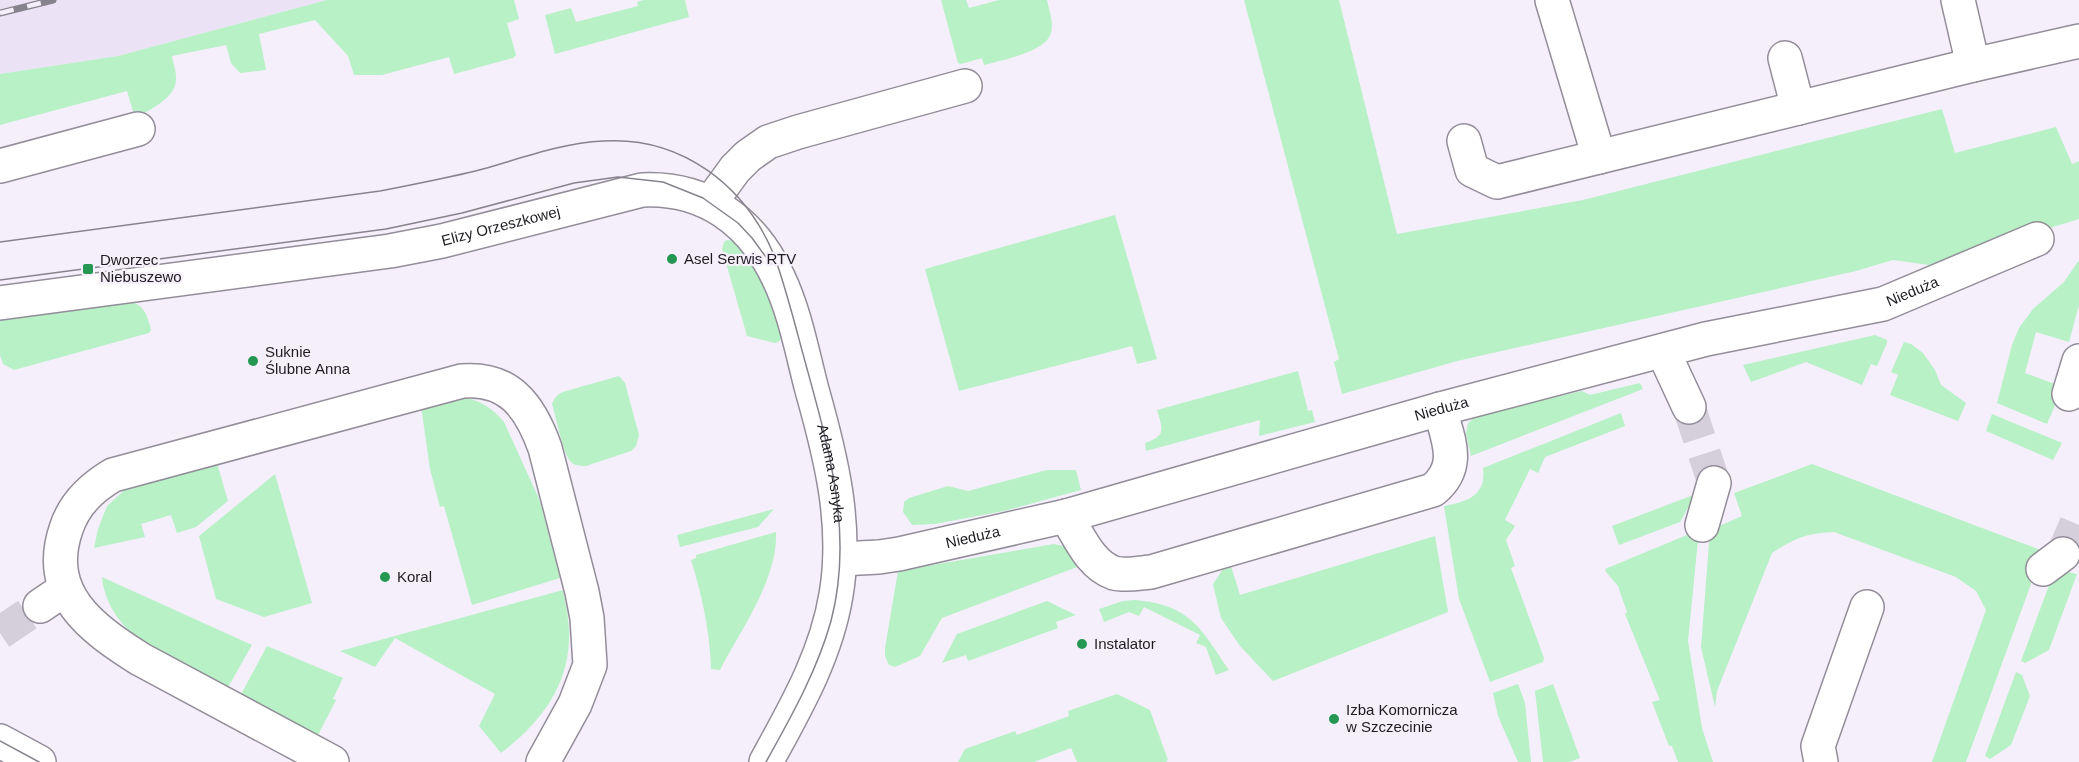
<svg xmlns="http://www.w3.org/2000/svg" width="2079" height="762" viewBox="0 0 2079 762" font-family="Helvetica,sans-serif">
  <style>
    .built { fill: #ece2f6 }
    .green { fill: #b7f1c5 }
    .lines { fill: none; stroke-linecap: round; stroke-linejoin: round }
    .minor-tunnel { stroke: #d5cfdb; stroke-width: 33; stroke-dasharray: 33 16; stroke-linecap: butt }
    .minor-casing { stroke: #938d99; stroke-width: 36 }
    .minor { stroke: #fff; stroke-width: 33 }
    .tram { stroke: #87838c; stroke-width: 1.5 }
    .rail-casing { stroke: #87838c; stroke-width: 7 }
    .rail { stroke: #f5effc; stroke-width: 4.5; stroke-dasharray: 14; stroke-linecap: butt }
    .poi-dot { fill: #249752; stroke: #f5effc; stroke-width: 2 }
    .labels { text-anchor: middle; stroke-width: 4.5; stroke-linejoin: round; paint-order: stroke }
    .street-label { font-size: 15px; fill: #1e1c21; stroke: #f5effc }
    .poi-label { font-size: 15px; fill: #1e1c21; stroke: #f5effc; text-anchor: start }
  </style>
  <rect width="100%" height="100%" fill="#f5effc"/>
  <!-- built -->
  <polygon class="built" points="0,0 327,0 118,56 0,74"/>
  <!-- green -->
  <g class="green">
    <path d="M327,0H514L519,19L507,23L516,55L513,58L454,74L449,57L382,75H354L348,56L315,20L259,34L266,70L240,73L231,63L226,45L172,56C173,63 177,73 176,80C175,99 149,110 135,118L127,91L0,125V74L118,56Z"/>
    <polygon points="644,0 685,0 689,17 555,54 545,15 571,8 576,22 638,6 637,2"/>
    <path d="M941,0H966L969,8L999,0H1047C1049,10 1054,23 1051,33C1046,52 1002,60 984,65L982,58L961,64L958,63Z"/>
    <polygon points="1244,0 1339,0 1397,234 1583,200 1942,109 1955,153 2056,127 2072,164 2079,161 2079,219 1929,265 1893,260 1856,271 1457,361 1342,394 1334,362 1339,359"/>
    <polygon points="1115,215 1157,359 1137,364 1132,346 959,391 925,269"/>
    <polygon points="727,240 735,241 753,263 764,283 782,334 780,341 775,343 747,336 722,249 724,242"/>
    <polygon points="2079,260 2079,305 2069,342 2036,332 2025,373 2063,387 2047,424 1997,403 2012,345 2019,328 2033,309 2064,282"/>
    <path d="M126,300C144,304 147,314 151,330L149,333L14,370L3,364L0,355V318Z"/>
    <polygon points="1875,335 1887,340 1887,343 1877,366 1871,364 1862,385 1806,362 1751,382 1743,365"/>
    <polygon points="1904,342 1911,344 1923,353 1935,370 1941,385 1966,403 1958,421 1890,395 1898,375 1891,372"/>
    <path d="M1298,371L1308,411L1312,410L1315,422L1259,436L1260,420L1146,451L1145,443C1166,436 1163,430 1157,410Z"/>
    <path d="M619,376L625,383L639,435L636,446L631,451L586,466C581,466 576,466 572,463C563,456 556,416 552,404C555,396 559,393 566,391Z"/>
    <polygon points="1640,383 1643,389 1471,456 1466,434 1468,423 1477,415 1582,391 1590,395"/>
    <path d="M459,397C477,398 493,408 504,422L540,501L560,578L472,605L444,506L440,507L430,469L421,406Z"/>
    <path d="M1621,413L1625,426L1545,457L1538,473L1530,469L1505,520L1515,526L1506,540L1515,566L1511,568L1544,658L1543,662L1490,682L1459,599L1444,506C1466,502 1487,496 1483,468Z"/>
    <polygon points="1992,414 2062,443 2053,460 1986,431"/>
    <polygon points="217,463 228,501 196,527 177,533 171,515 141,524 145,537 94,548 98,529 107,506 127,488"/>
    <path d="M1812,464L2043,551L1966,762H1932L1986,610L1976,591L1956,577L1834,532C1806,533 1796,538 1772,553L1717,691L1715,707L1701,647L1710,530L1742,516L1734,493Z"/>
    <polygon points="1047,470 1076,470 1081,490 1004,511 935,524 912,525 903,512 904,502 909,498 948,486 968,491"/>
    <polygon points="275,474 312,603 264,617 216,599 199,536"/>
    <polygon points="1696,494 1680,522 1619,545 1612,526"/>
    <polygon points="774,509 758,527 680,547 677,535"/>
    <polygon points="1699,530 1688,641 1702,728 1713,762 1678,762 1672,746 1669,746 1652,702 1660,700 1625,614 1627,612 1618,586 1606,572 1605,569"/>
    <path d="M776,532C778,579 741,629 720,670L711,669C710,632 702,595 691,560L696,558V555Z"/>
    <polygon points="1435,536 1448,612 1273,681 1240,646 1221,618 1213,584 1223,569 1230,563 1240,595"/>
    <polygon points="1054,544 1067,547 1085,564 942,618 920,656 895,667 889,665 885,656 885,648 898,571"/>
    <polygon points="2055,569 2077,574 2049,650 2025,663 2021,661"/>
    <path d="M102,577L252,645L227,689C180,664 108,639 102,577Z"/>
    <path d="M563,590C566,606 570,624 569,641C567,689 538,725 501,753L479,726L495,694L395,638L375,667L340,651Z"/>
    <path d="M1135,600C1190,605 1200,627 1229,670L1216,675L1206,647L1196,643L1200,635L1144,607L1139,616L1129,612L1104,622L1099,609L1123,601Z"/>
    <polygon points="1047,601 1076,615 1056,622 1058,628 968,661 966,655 942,663 957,634"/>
    <polygon points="267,646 343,678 333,699 336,700 316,739 239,698"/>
    <polygon points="2016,672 2022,675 2030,696 2011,745 1990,759 1985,756"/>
    <polygon points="1518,684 1525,703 1531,762 1518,762 1498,716 1493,693"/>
    <polygon points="1553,684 1580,758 1569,762 1543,762 1535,691"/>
    <polygon points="1117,694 1150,710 1168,760 1166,762 1077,762 1071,748 1034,762 958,762 965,749 1015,731 1017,735 1069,716 1068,711"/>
  </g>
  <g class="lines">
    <!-- minor-tunnel -->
    <g class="minor-tunnel">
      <polyline points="1689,407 1714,483"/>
      <polyline points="2063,554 2079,516"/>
      <polyline points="0,633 40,606"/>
    </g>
    <defs>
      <g id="minor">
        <polyline points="1552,0 1599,157"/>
        <polyline points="1958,0 1973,65"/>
        <polyline points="1785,58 1798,108"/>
        <polyline points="1464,141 1472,170 1497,182 1973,65 2079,41"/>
        <polyline points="0,166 138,129"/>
        <polyline points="711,202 735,169 748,156 768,142 798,132 965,86"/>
        <path id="s1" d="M0,303L390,251L442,241L642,190C704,187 751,220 778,277C795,312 802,352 812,390C831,457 848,525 836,595C826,656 795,709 766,762"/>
        <polyline points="1663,351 1689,407"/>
        <polyline points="2069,394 2079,361"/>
        <path d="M1066,516C1079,536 1090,565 1114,573C1125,576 1140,573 1151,572L1433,490C1462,466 1448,440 1440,409"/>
        <polyline points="1702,525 1714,483"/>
        <path id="s2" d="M840,559L879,557L899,554L1066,516L1440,409L1706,339L1883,304L2037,239"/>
        <polyline points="2043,569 2063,554"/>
        <polyline points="40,606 65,589"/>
        <polyline points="0,741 39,762"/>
        <path d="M332,762L140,659C91,628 44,594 66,529C74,504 91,488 113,475L462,381C509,377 530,406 545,448L582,592L587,618L590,665L575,704L543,762"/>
        <polyline points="1821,762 1818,746 1867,607"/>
      </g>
    </defs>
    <!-- minor casing -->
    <use href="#minor" class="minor-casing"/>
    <!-- minor -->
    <use href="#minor" class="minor"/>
    <!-- tram -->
    <g class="tram">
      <path id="s3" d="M0,242L380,191C414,184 449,178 483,169C522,158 562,143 603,141C681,136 745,185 774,255C787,291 796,329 806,365C829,449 854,534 831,621C817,671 791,717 766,762"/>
      <polyline points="0,280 386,229 462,213 574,183 618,177 663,182 703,198 738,223 752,238 771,264"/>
      <polyline points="0,741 39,762"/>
    </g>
    <defs>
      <polyline id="rail" points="0,13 53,0"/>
    </defs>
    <!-- rail casing -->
    <use href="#rail" class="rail-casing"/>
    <!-- rail -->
    <use href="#rail" class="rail"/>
  </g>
  <!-- markers -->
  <g class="poi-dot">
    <circle cx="672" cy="259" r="6"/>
    <rect x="82" y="263" width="12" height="12" rx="3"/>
    <circle cx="253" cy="361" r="6"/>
    <circle cx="385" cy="577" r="6"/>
    <circle cx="1082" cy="644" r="6"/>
    <circle cx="1334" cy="719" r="6"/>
  </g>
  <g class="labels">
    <!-- street labels -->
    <g class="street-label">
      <text dy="5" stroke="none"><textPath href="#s1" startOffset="507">Elizy Orzeszkowej</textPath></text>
      <text dy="5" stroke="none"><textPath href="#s2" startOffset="1107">Nieduża</textPath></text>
      <text dy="5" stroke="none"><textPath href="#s2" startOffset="621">Nieduża</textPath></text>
      <text dy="5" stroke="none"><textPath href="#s3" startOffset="1058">Adama Asnyka</textPath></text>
      <text dy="5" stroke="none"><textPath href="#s2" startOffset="135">Nieduża</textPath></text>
    </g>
    <!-- poi labels -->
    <g class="poi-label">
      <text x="684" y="264">Asel Serwis RTV</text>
      <text x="100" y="265">Dworzec<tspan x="100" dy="17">Niebuszewo</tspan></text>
      <text x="265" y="357">Suknie<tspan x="265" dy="17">Ślubne Anna</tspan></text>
      <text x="397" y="582">Koral</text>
      <text x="1094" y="649">Instalator</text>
      <text x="1346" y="715">Izba Komornicza<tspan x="1346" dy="17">w Szczecinie</tspan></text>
    </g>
  </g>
</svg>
